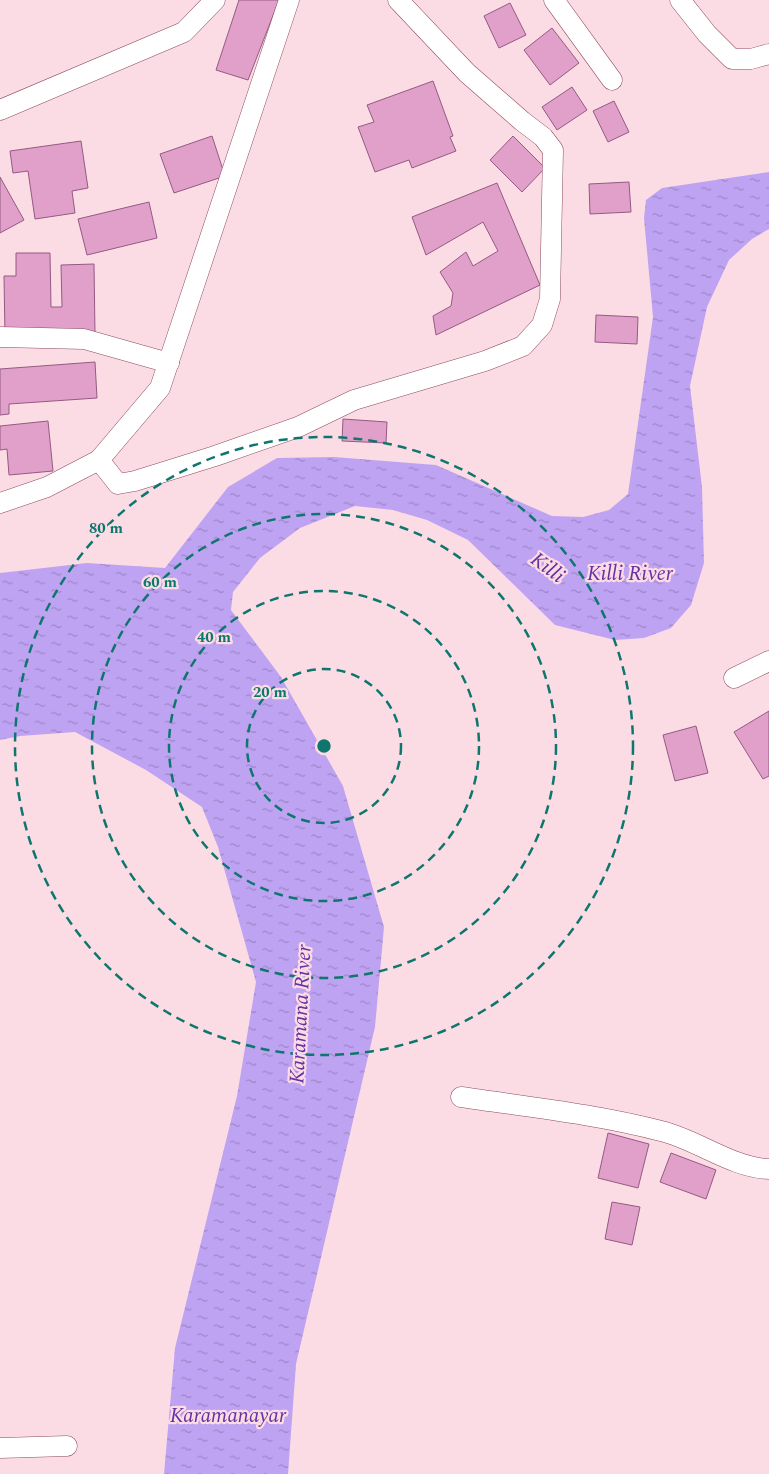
<svg xmlns="http://www.w3.org/2000/svg" width="769" height="1474" viewBox="0 0 769 1474" font-family="Spectral,serif">
  <style>
    .water { fill: url(#water-ripples) }
    .building { fill: #e0a0ca; stroke: #945a82 }
    .lines { fill: none; stroke-linecap: round; stroke-linejoin: round }
    .minor-casing { stroke: #8d4b61; stroke-width: 21 }
    .minor { stroke: #fff; stroke-width: 20 }
    .ring { fill: none; stroke: #0f766e; stroke-width: 2.5; stroke-dasharray: 9 6 }
    .labels { text-anchor: middle; stroke-width: 4.5; stroke-linejoin: round; paint-order: stroke }
    .water-label { font-size: 21px; font-style: italic; fill: #6532a4; stroke: #fcdce4 }
    .centre { fill: #0f766e; stroke: #fcdce4; stroke-width: 2.5 }
    .ring-label { font-size: 15px; text-anchor: middle; font-weight: bold; fill: #0f766e; stroke: #fcdce4; stroke-width: 4.5; stroke-linejoin: round; paint-order: stroke }
  </style>
  <defs>
    <pattern id="water-ripples" width="26" height="14" patternUnits="userSpaceOnUse" patternTransform="scale(1.25)"><rect width="26" height="14" fill="#bfa3f3"/><path d="M2 4q2-2 4 0t4 0M15 11q2-2 4 0t4 0" fill="none" stroke="#9d85c6"/></pattern>
  </defs>
  <rect width="100%" height="100%" fill="#fcdce4"/>
  <!-- water -->
  <polygon class="water" points="769,172 769,229 752,239 729,260 707,307 690,386 702,487 704,563 691,605 671,628 644,638 615,640 555,625 468,540 427,520 393,510 355,506 300,528 260,558 233,592 231,610 281,677 343,786 384,927 375,1027 296,1364 288,1474 164,1474 175,1348 237,1096 256,982 218,847 202,807 146,770 75,732 20,736 0,740 0,573 87,563 165,568 228,487 277,458 334,457 436,465 552,516 583,517 609,510 628,494 653,317 644,218 646,200 662,188"/>
  <!-- building -->
  <g class="building">
    <polygon points="239,0 279,0 248,80 216,70"/>
    <polygon points="510,3 526,35 499,48 484,16"/>
    <polygon points="552,28 579,63 550,85 524,50"/>
    <polygon points="433,81 453,136 450,137 456,151 412,168 409,160 375,172 358,127 374,122 367,105"/>
    <polygon points="572,87 587,110 557,130 542,107"/>
    <polygon points="614,101 629,132 608,142 593,111"/>
    <polygon points="212,136 225,176 174,193 160,154"/>
    <polygon points="513,136 545,168 522,192 490,160"/>
    <polygon points="81,141 88,188 72,191 75,213 35,219 28,171 13,173 10,151"/>
    <polygon points="0,177 24,220 0,233"/>
    <polygon points="629,182 631,212 590,214 589,184"/>
    <polygon points="497,183 540,285 436,335 433,316 451,306 453,293 440,272 466,252 473,266 498,251 483,222 426,255 412,217"/>
    <polygon points="149,202 157,238 87,255 78,219"/>
    <polygon points="16,253 50,253 51,307 62,307 61,265 94,264 95,335 5,336 4,276 16,276"/>
    <polygon points="596,315 638,317 637,344 595,342"/>
    <polygon points="95,362 97,398 9,404 9,414 0,415 0,369"/>
    <polygon points="343,419 387,422 386,443 342,441"/>
    <polygon points="48,421 53,471 9,475 7,449 0,450 0,426"/>
    <polygon points="769,711 769,776 763,779 734,732"/>
    <polygon points="696,726 708,773 675,781 663,735"/>
    <polygon points="608,1133 649,1144 638,1188 598,1178"/>
    <polygon points="671,1153 716,1170 706,1199 660,1182"/>
    <polygon points="612,1202 640,1207 632,1245 605,1239"/>
  </g>
  <g class="lines">
    <defs>
      <g id="minor">
        <polyline points="554,0 612,80"/>
        <polyline points="680,0 707,34 732,59 751,59 769,54"/>
        <polyline points="0,110 184,32 215,0"/>
        <polyline points="0,337 84,339 169,363"/>
        <polyline points="99,460 160,388 289,0"/>
        <polyline points="0,503 47,487 99,460 118,484 135,481 215,456 298,427 354,400 485,361 523,346 542,325 550,299 553,150 543,137 522,121 467,73 398,0"/>
        <polyline points="734,678 769,661"/>
        <path d="M461,1097C528,1107 596,1114 661,1131C696,1139 732,1168 769,1169"/>
        <polyline points="0,1448 67,1446"/>
      </g>
    </defs>
    <!-- minor casing -->
    <use href="#minor" class="minor-casing"/>
    <!-- minor -->
    <use href="#minor" class="minor"/>
  </g>
  <!-- distance rings -->
  <g class="ring">
    <circle cx="324" cy="746" r="77"/>
    <circle cx="324" cy="746" r="155"/>
    <circle cx="324" cy="746" r="232"/>
    <circle cx="324" cy="746" r="309"/>
  </g>
  <g class="labels">
    <!-- water labels -->
    <g class="water-label">
      <text transform="translate(548 567) rotate(37)" y="7">Killi</text>
      <text x="630" y="580">Killi River</text>
      <text transform="translate(300 1014) rotate(-87)" y="7">Karamana River</text>
      <text x="228" y="1422">Karamanayar</text>
    </g>
  </g>
  <circle cx="324" cy="746" r="8" class="centre"/>
  <g class="ring-label">
    <text x="106" y="533">80 m</text>
    <text x="160" y="587">60 m</text>
    <text x="214" y="642">40 m</text>
    <text x="270" y="697">20 m</text>
  </g>
</svg>
